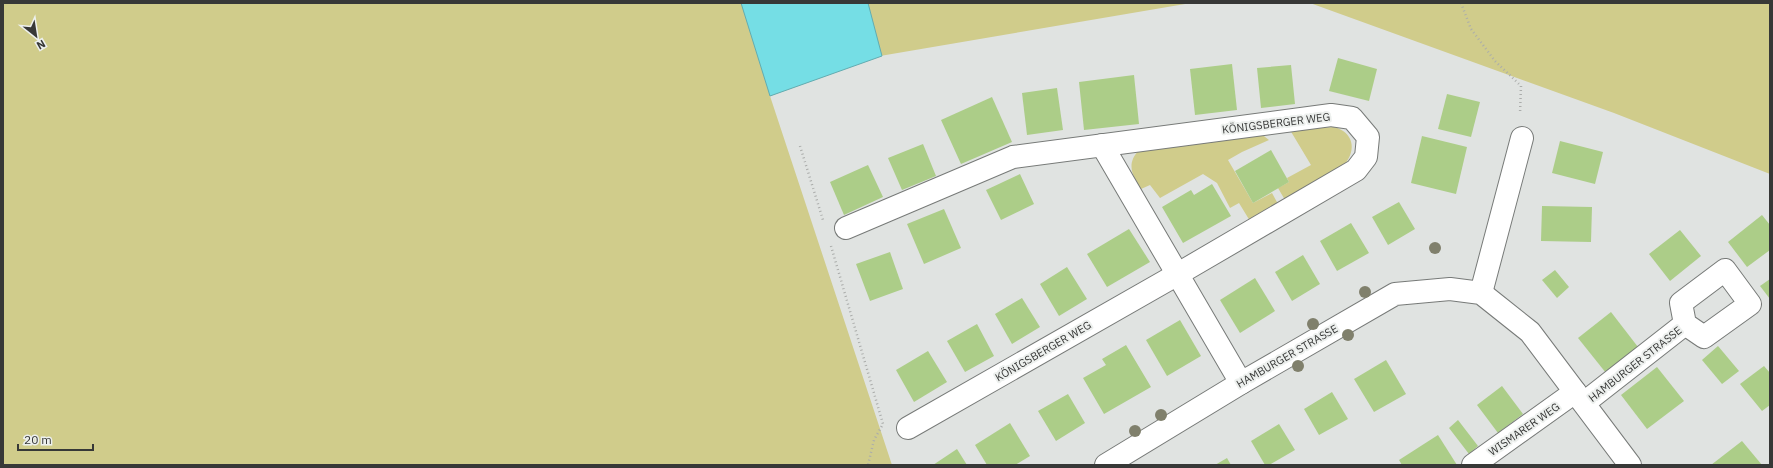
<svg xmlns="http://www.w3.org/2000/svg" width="1773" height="468" viewBox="0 0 1773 468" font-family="'IBM Plex Sans',sans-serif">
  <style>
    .green { fill: #d0cc8b }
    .water { fill: #75dee5; stroke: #62acb1 }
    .building { fill: #accd88 }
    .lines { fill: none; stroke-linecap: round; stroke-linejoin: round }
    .minor-casing { stroke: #777a78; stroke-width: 24 }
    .path { stroke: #abadab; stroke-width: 2.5; stroke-dasharray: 1 3; stroke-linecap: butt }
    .minor { stroke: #fff; stroke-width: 22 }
    .tree { fill: #80806c }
    .labels { text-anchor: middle; stroke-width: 4; stroke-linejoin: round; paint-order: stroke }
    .street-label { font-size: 11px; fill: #373837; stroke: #edf0ee }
  </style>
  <rect width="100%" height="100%" fill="#e0e3e1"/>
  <!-- green -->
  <g class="green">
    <polygon points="3,3 1191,3 880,56 770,96 892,465 3,465"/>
    <polygon points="1310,3 1770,3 1770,174 1614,113"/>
    <path d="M1334,127C1353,132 1357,149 1345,164L1285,200L1278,188L1289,182L1287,178L1311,165L1290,130Z"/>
    <path d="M1260,133L1269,140L1242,152L1228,160L1253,203L1272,193L1278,204L1250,221L1239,203L1230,208L1217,183L1203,174L1160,198L1150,185L1141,189C1132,175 1126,164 1139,150Z"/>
  </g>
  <!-- water -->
  <polygon class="water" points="741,3 868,3 882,56 770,96"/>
  <!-- building -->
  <g class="building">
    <polygon points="1338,58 1377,69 1369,101 1329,91"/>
    <polygon points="1232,64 1237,110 1195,115 1190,69"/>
    <polygon points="1291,65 1295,104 1261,108 1257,68"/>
    <polygon points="1134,75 1139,124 1084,130 1079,82"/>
    <polygon points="1057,88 1063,130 1027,135 1022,93"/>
    <polygon points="1447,94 1480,102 1471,137 1438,129"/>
    <polygon points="992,97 1012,142 961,164 941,120"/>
    <polygon points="1422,136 1467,147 1456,194 1411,183"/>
    <polygon points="1560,141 1603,152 1595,184 1552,173"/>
    <polygon points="923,144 936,176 902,190 888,158"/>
    <polygon points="1271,150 1289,182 1253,203 1235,171"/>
    <polygon points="868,165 883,197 844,215 830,182"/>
    <polygon points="1020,174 1034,204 1001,220 986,190"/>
    <polygon points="1212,184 1231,216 1183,243 1162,207 1191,190 1194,195"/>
    <polygon points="1399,202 1415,229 1388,245 1372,217"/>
    <polygon points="1542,206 1592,207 1591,242 1541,241"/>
    <polygon points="944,209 961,248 924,264 907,224"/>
    <polygon points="1762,215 1770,225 1770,250 1747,267 1728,242"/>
    <polygon points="1351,223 1369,253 1337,271 1320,241"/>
    <polygon points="1129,229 1150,262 1107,287 1087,254"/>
    <polygon points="1680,230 1701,256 1670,281 1649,254"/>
    <polygon points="890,252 903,289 870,301 856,264"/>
    <polygon points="1303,255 1320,284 1292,301 1275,272"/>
    <polygon points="1067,267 1087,299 1059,316 1040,284"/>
    <polygon points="1555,270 1569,287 1557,298 1542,280"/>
    <polygon points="1255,278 1275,311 1240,333 1220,300"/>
    <polygon points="1770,279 1770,299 1760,286"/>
    <polygon points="1022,298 1040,327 1012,344 995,314"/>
    <polygon points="1611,312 1638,347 1606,373 1578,338"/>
    <polygon points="1180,320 1201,356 1167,376 1146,340"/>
    <polygon points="977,324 994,356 965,372 947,341"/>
    <polygon points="1126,345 1151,387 1104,414 1083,378 1106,365 1102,359"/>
    <polygon points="1718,346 1739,371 1722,384 1702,360"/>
    <polygon points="928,351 947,382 914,402 896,370"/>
    <polygon points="1386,360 1406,394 1374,412 1354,379"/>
    <polygon points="1764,366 1770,373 1770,405 1762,411 1740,384"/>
    <polygon points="1657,367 1684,401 1647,429 1621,395"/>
    <polygon points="1502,386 1523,414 1498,433 1477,405"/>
    <polygon points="1332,392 1348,419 1319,435 1304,409"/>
    <polygon points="1068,394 1085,423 1056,441 1038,411"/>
    <polygon points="1458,420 1478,446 1469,454 1449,428"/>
    <polygon points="1010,423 1030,456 1015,465 987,465 975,445"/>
    <polygon points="1279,424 1295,450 1269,465 1265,465 1251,441"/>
    <polygon points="1438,435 1457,465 1402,465 1399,460"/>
    <polygon points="1742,441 1762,465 1711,465"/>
    <polygon points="957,449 967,465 933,465"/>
    <polygon points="1227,458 1231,465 1215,465"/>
  </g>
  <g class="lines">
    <defs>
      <g id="minor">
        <polyline points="1102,145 1241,383"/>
        <polyline points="846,228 1013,157 1331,115 1352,118 1368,137 1366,157 1356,170 1178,274 908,428"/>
        <polygon points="1725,270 1750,304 1704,337 1685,324 1681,303"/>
        <polyline points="1481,293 1522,138"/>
        <polyline points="1584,403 1685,324"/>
        <polyline points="1106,465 1241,383 1395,294 1450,289 1481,293 1530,332 1630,465"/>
        <polyline points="1473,465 1575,392"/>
      </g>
    </defs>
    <!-- minor casing -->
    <use href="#minor" class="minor-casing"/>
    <!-- path -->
    <g class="path">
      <polyline points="1461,3 1471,29 1495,61 1521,86 1520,114"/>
      <polyline points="800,146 823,220"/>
      <polyline points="831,246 883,424 874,440 868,465"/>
    </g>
    <!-- minor -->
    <use href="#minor" class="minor"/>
  </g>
  <!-- trees -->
  <g class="tree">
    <circle cx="1435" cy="248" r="6"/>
    <circle cx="1365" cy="292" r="6"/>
    <circle cx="1313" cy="324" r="6"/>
    <circle cx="1348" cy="335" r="6"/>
    <circle cx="1298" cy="366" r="6"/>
    <circle cx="1161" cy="415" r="6"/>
    <circle cx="1135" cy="431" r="6"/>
  </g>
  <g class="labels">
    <!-- street labels -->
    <g class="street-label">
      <text transform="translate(1276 123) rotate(-7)" y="4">KÖNIGSBERGER WEG</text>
      <text transform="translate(1043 351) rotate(-30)" y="4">KÖNIGSBERGER WEG</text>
      <text transform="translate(1287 356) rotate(-30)" y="4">HAMBURGER STRASSE</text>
      <text transform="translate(1635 364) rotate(-38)" y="4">HAMBURGER STRASSE</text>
      <text transform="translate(1524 429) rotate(-35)" y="4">WISMARER WEG</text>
    </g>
  </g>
  <!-- border -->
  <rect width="1773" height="468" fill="none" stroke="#373837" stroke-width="8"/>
  <!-- north arrow -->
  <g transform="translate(36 36) rotate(150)" stroke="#edf0ee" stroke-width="3" paint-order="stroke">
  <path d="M0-3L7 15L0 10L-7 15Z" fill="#373837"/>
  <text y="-6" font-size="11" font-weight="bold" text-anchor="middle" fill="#373837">N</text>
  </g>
  <!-- scale -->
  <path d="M18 444v6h75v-6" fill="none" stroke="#373837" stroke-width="2"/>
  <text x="24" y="444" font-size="12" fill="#373837" stroke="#edf0ee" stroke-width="3" paint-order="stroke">20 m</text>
</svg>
